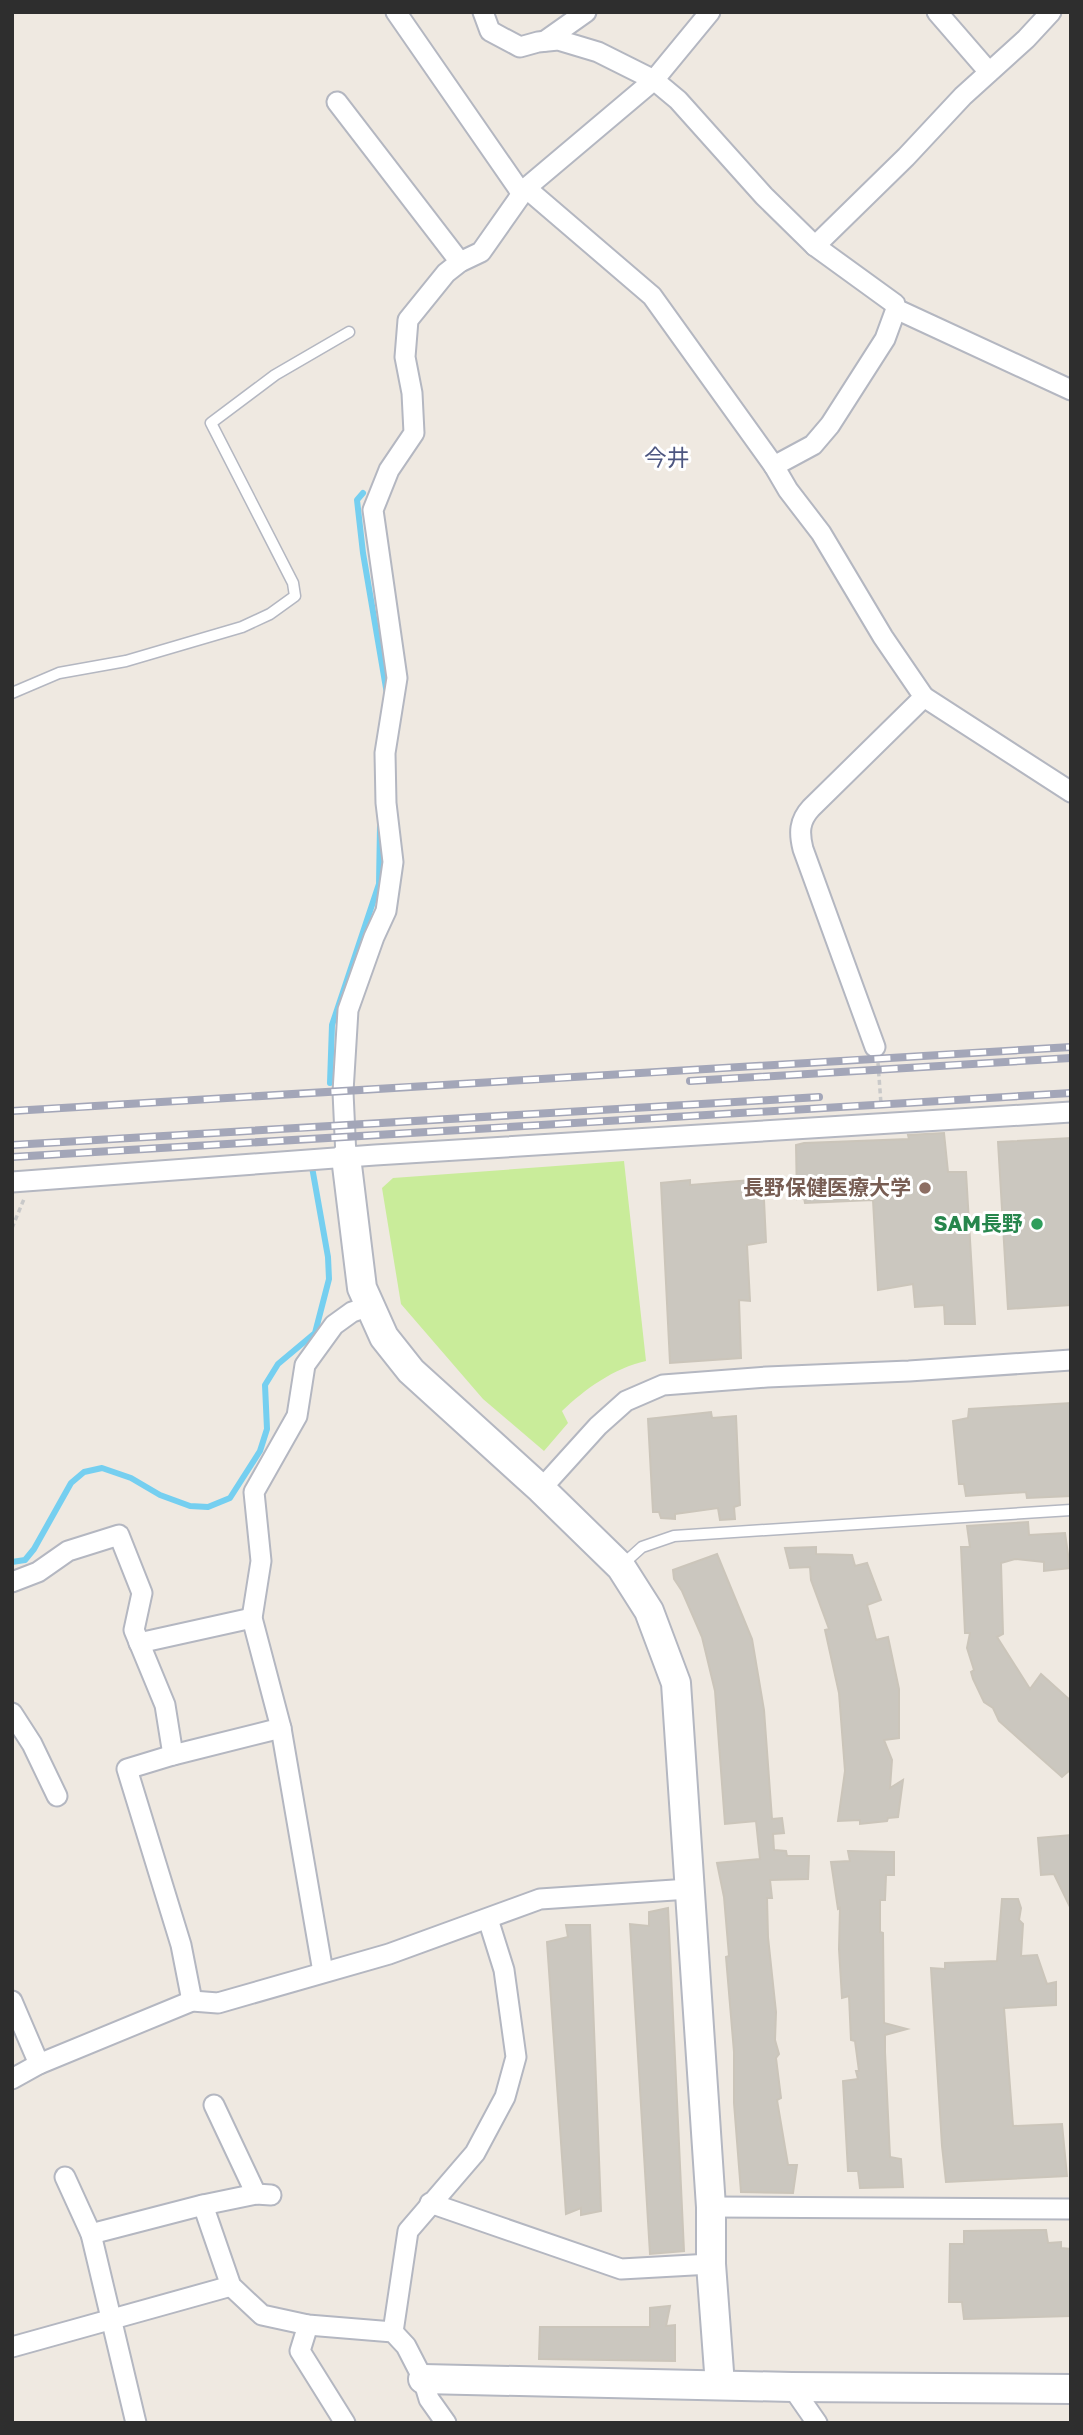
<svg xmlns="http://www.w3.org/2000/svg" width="1083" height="2435" viewBox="0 0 1083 2435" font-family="'Golos Text','Noto Sans JP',sans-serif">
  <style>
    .pitch { fill: #c9ec9a }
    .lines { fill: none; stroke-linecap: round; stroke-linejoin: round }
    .stream { stroke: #75cff0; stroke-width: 6 }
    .building { fill: #cbc7bf; stroke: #cbc5ba; stroke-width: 2 }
    .lane-casing { stroke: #b4b7c1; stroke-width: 13 }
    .street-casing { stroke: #b4b7c1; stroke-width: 23 }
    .secondary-casing { stroke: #b4b7c1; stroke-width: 32 }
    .path { stroke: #c9c9c9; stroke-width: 3.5; stroke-dasharray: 5 3.5; stroke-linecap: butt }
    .lane { stroke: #fff; stroke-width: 10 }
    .street { stroke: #fff; stroke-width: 19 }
    .secondary { stroke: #fff; stroke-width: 28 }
    .rail-casing { stroke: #a3a6b8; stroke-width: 8 }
    .rail { stroke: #fff; stroke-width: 5; stroke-dasharray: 16; stroke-linecap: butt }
    .education-dot { fill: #8d6e63; stroke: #fff; stroke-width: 2.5 }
    .leisure-dot { fill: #2e9e5b; stroke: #fff; stroke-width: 2.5 }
    .labels { text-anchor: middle; stroke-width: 6; stroke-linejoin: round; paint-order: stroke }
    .education-label { font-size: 21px; font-weight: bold; fill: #785e54; stroke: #fff; text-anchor: end }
    .leisure-label { font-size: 21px; font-weight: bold; fill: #27864d; stroke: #fff; text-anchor: end }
    .neighbourhood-label { font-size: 23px; fill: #4d5680; stroke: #fff }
  </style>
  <rect width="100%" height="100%" fill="#efe9e1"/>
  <!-- pitch -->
  <path class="pitch" d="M624,1161L646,1361C614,1368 585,1389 562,1411L568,1423L544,1451L483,1399L401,1304L382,1188L393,1178Z"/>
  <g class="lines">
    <!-- stream -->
    <g class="stream">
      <polyline points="363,493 357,500 363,553 387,694"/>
      <polyline points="330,1083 332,1025 379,884 380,826"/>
      <polyline points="12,1562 25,1560 34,1549 71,1483 84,1472 102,1468 131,1478 160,1495 190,1506 208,1507 230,1498 260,1451 267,1429 265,1385 278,1364 315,1333 329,1279 328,1257 312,1167"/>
    </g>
  </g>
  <!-- building -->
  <g class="building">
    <polygon points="944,1133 948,1172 966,1172 975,1324 945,1324 944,1305 915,1307 913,1284 878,1290 873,1200 805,1203 804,1198 797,1199 796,1145 804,1143 909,1139 908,1135"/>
    <polygon points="1071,1138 1071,1305 1008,1309 998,1142"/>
    <polygon points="763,1179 766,1242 747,1245 750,1301 739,1300 741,1358 670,1363 661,1183 690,1180 690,1185"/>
    <polygon points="1071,1403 1071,1496 1027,1498 1026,1492 966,1496 964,1484 959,1484 953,1421 968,1418 969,1409"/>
    <polygon points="711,1412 712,1418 736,1416 740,1505 734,1507 735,1519 720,1520 718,1508 675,1514 675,1519 661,1518 659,1512 653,1512 648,1419"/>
    <polygon points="1028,1522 1029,1535 1065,1533 1070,1568 1044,1571 1044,1562 1015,1559 1001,1563 1003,1634 997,1637 1030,1689 1041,1674 1071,1701 1071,1769 1062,1777 999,1721 993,1708 984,1702 973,1679 971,1672 974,1670 967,1648 970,1633 965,1633 961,1547 970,1547 967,1526"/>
    <polygon points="816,1547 816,1554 852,1555 855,1566 867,1563 881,1600 867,1605 876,1640 888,1637 899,1689 899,1738 884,1740 892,1760 890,1788 903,1780 898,1817 888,1818 887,1821 860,1824 860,1820 838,1821 845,1771 839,1693 825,1630 829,1629 811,1580 810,1567 790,1568 785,1548"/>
    <polygon points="717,1554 752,1639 764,1710 772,1819 782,1818 784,1833 773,1834 774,1850 786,1851 787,1856 809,1856 808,1879 770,1880 772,1898 767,1898 768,1937 776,2012 775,2040 779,2054 776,2058 781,2098 777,2100 788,2165 797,2165 793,2193 741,2192 734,2103 734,2052 726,1957 729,1956 724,1897 717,1863 760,1859 756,1821 725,1824 715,1691 702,1637 682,1591 674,1579 673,1570"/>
    <polygon points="1071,1835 1071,1909 1054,1874 1041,1875 1038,1838"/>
    <polygon points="848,1851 894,1852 894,1875 886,1875 885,1900 880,1900 880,1932 883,1933 884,2023 907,2029 885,2035 885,2052 890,2157 901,2159 903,2187 860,2188 858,2171 848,2171 843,2081 858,2079 856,2071 859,2071 855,2041 851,2040 849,1996 842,1998 839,1949 840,1908 838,1909 831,1862 850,1861"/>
    <polygon points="1002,1899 1018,1899 1021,1908 1019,1920 1023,1924 1021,1956 1037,1955 1047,1984 1056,1982 1056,2005 1004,2008 1013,2126 1062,2124 1067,2176 946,2182 942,2146 931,1968 945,1969 945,1963 997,1961"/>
    <polygon points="668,1908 684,2251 650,2254 630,1924 649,1926 649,1912"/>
    <polygon points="566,1925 590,1925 601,2211 581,2215 581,2208 566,2214 547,1942 568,1937"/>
    <polygon points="1046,2230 1048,2243 1061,2242 1061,2248 1071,2249 1071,2316 964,2319 962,2302 949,2302 950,2244 964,2244 964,2231"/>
    <polygon points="670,2306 666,2326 675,2325 675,2361 539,2359 540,2327 650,2327 650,2308"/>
  </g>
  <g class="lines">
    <defs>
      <g id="lane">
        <polyline points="12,693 59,673 126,661 242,627 270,614 295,596 293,583 211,423 275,375 349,332"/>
        <polyline points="622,1565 642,1547 674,1536 1071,1510"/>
      </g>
      <g id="street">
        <polyline points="396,12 522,194"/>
        <polyline points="483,12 490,31 520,47 538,42 558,40 598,52 654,80 678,100 764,196 815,246 895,304 896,309 1071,390"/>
        <polyline points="937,12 989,72"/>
        <polyline points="545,41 586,12"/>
        <polyline points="337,102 460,262"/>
        <polyline points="526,188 652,296 774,466"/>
        <polyline points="815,246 906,157 963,96 1026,39 1051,12"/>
        <polyline points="924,697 1071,792"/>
        <path d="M875,1047L803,849C799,833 799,821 811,808L924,697L883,637L821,533L788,490L774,466L813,445L830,425L885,339L896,309"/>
        <polyline points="346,1157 343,1092 348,1010 374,937 386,911 393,862 386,803 385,753 397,678 373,510 389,470 414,433 412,393 405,357 408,320 446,273 460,262 481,252 526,188 654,80 710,12"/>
        <polyline points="12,1182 375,1155 1071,1112"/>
        <polyline points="541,1489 598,1426 626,1401 663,1385 767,1377 909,1371 1071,1360"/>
        <polyline points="12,1582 38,1572 68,1551 119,1535 142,1593 134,1630 165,1705 173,1755"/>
        <polyline points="139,1643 252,1618"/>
        <polyline points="12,1713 32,1744 57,1796"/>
        <polyline points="281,1728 323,1972"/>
        <polyline points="12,2001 39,2064"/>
        <polyline points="192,2001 181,1945 127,1769 173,1755 281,1728 252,1618 261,1561 254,1492 297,1416 305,1365 334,1325 352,1312 370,1306"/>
        <polyline points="12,2079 39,2064 192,2001 218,2003 389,1954 540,1899 689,1889"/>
        <polyline points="214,2105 256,2194"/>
        <polyline points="65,2177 91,2234 136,2423"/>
        <polyline points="430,2203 621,2269 711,2264"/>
        <polyline points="203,2205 231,2286 262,2315 308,2325 393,2332 406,2346 423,2379 429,2399 446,2423"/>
        <polyline points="711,2207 1071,2209"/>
        <polyline points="91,2234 203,2205 256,2194 271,2195"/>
        <polyline points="308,2325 300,2351 345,2423"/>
        <polyline points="393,2332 408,2231 475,2153 505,2097 516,2057 504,1970 488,1919"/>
        <polyline points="12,2347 231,2286"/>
        <polyline points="792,2387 817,2423"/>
      </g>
      <g id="secondary">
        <polyline points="346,1157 362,1288 384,1337 411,1371 541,1489 621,1567 649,1611 676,1683 711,2207 711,2264 720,2385"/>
        <polyline points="423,2379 792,2387 1071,2389"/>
      </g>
    </defs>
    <!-- lane casing -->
    <use href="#lane" class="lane-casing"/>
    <!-- street casing -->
    <use href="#street" class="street-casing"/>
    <!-- secondary casing -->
    <use href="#secondary" class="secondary-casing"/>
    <!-- path -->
    <g class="path">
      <polyline points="878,1063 881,1104"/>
      <polyline points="12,1228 24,1199"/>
    </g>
    <!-- lane -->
    <use href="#lane" class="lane"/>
    <!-- street -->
    <use href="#street" class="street"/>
    <!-- secondary -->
    <use href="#secondary" class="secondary"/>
    <defs>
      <g id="rail">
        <polyline points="690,1081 1071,1058"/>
        <polyline points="12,1111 1071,1047"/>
        <polyline points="12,1145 819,1097"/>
        <polyline points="12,1157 1071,1093"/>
      </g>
    </defs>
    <!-- rail casing -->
    <use href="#rail" class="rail-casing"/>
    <!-- rail -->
    <use href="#rail" class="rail"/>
  </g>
  <!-- markers -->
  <circle class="education-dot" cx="925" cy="1188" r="7"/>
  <circle class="leisure-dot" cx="1037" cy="1224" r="7"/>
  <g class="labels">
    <!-- education labels -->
    <g class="education-label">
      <text x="911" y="1195">長野保健医療大学</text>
    </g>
    <!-- leisure labels -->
    <g class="leisure-label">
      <text x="1023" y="1231">SAM長野</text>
    </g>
    <!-- neighbourhood labels -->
    <g class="neighbourhood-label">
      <text x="667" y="466">今井</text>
    </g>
  </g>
  <!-- border -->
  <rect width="1083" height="2435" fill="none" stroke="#2e2e2e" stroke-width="28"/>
</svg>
